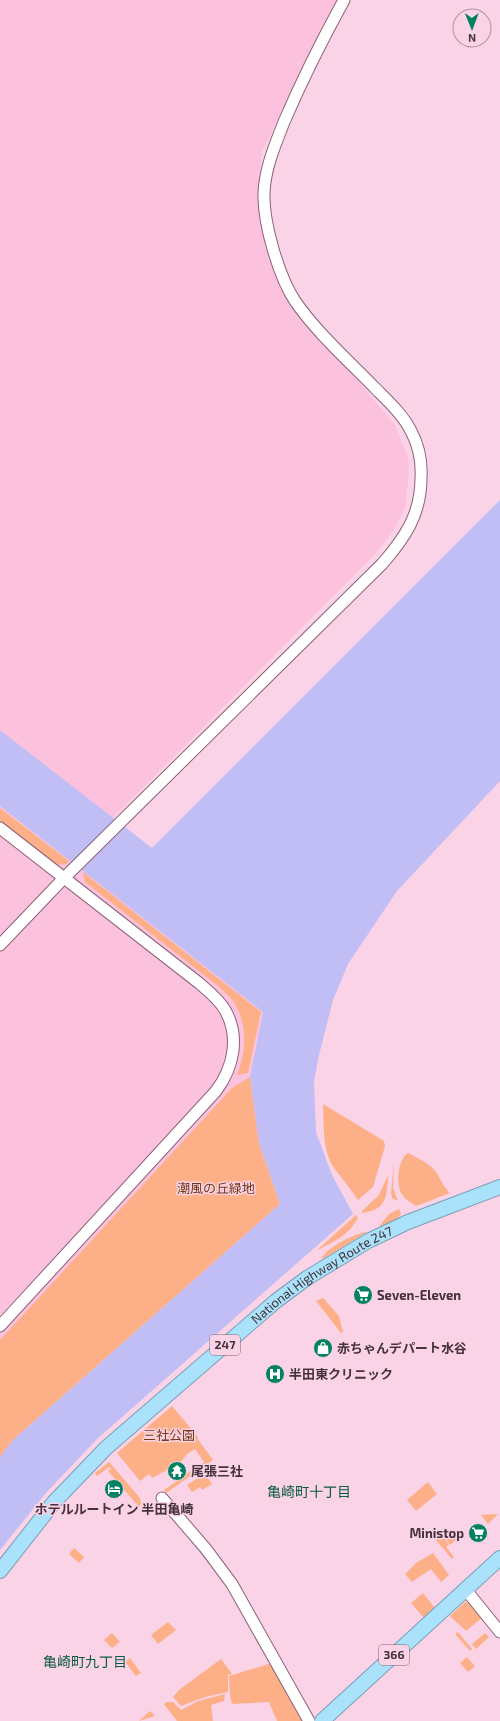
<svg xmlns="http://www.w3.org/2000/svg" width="500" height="1721" viewBox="0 0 500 1721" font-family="'Exo 2','Noto Sans JP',sans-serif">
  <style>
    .built { fill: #fbc1dd }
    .green { fill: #fdb087 }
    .water { fill: #c1bdf5 }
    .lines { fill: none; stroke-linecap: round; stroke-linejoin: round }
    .stream { stroke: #c1bdf5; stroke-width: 2.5 }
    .tertiary-casing { stroke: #8d6177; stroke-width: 13 }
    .trunk-casing { stroke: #799fb7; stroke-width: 16 }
    .tertiary { stroke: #fff; stroke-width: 11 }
    .trunk { stroke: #aae2fb; stroke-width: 14 }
    .labels { text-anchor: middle; stroke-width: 3; stroke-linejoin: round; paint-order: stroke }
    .shield { fill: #fbd3e6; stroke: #7c626e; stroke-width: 1 }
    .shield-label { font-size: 12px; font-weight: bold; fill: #45323b }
    .park-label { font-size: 13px; fill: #733712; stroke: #fbd3e6 }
    .street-label { font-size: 13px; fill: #45323b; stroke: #fbd3e6 }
    .poi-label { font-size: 13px; font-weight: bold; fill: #45323b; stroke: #fbd3e6; text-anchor: start }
    .neighbourhood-label { font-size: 14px; fill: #0b5a44; stroke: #fbd3e6 }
  </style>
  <rect width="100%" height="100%" fill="#fbd3e6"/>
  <!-- built -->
  <g class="built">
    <polygon points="0,0 337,0 262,152 259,189 263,227 269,256 280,288 394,424 408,457 409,474 405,508 392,533 375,554 113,818 0,730"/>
    <polygon points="0,806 263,1012 250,1078 13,1440 0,1457"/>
  </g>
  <!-- green -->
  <g class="green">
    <polygon points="0,808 69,861 66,864 57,865 45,858 0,822"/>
    <path d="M83,872L261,1012L248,1073L237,1075C246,1053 248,1026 235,1004C231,997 224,992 218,986L85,882Z"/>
    <polygon points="250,1077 259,1143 280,1204 13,1440 0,1457 0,1340 232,1088"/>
    <path d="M323,1104L384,1141L385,1146L373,1187L358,1200C351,1189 342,1179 334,1168C322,1151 324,1124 323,1104Z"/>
    <path d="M408,1153C419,1159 434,1165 439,1177C444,1185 442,1185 450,1193L416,1206C412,1203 404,1199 402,1194C395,1184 398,1159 408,1153Z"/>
    <polygon points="394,1160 393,1188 398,1201 392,1198 391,1193"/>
    <path d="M388,1175C387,1196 387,1210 362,1213V1211L379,1195Z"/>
    <polygon points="399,1209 401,1214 397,1220 378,1228 389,1214"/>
    <path d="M356,1215L358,1217C350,1235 333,1242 316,1251Z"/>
    <path d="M367,1232L321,1260C324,1248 356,1233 367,1232Z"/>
    <polygon points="323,1298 339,1316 343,1332 341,1333 316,1301"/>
    <polygon points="172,1406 198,1437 197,1438 213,1460 166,1493 164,1490 204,1462 195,1449 187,1454 180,1463 152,1478 149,1474 140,1481 117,1453"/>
    <polygon points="109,1462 140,1498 141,1504 139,1507 108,1471 111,1469 109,1467 97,1476 95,1473"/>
    <polygon points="205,1474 212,1484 202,1490 200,1487 192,1492 187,1485"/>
    <polygon points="428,1482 437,1494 416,1511 407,1500"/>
    <polygon points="498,1514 488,1524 481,1515"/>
    <polygon points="457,1530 462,1535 450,1545 446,1539"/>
    <polygon points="441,1534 449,1545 446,1547 454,1557 452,1559 435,1539"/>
    <polygon points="74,1548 84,1557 79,1563 69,1554"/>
    <polygon points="433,1553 449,1575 441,1582 431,1569 412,1582 405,1574 416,1563"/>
    <polygon points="423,1593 435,1608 424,1618 411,1603"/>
    <polygon points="465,1602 472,1604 483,1617 466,1631 450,1616"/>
    <polygon points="168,1622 176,1630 158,1644 151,1635"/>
    <polygon points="458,1632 472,1649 470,1651 455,1634"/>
    <polygon points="112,1633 120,1642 112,1648 104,1640"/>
    <polygon points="485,1633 489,1637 476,1649 472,1644"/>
    <polygon points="467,1657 475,1666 468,1672 460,1663"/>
    <polygon points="130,1658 141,1673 136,1676 125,1662"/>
    <polygon points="221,1659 232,1674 228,1675 228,1692 205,1697 181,1706 173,1697 179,1690"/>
    <polygon points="272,1663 302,1721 277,1721 269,1702 232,1704 230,1696 229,1676"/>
    <polygon points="225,1694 224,1701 211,1705 213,1721 177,1721 164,1704 167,1702 173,1702 181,1710 198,1701"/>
    <polygon points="150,1711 155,1716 139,1721"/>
  </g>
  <!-- water -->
  <polygon class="water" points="500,500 500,781 397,891 348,964 333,1000 319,1055 314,1081 316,1132 332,1175 353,1214 97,1439 46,1493 0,1550 0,1457 13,1440 280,1204 259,1143 250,1077 263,1012 0,806 0,730 152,848"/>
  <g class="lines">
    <!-- stream -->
    <polyline class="stream" points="192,1541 214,1568"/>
    <defs>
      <g id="tertiary">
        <path d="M0,828L199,983C208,991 219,999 225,1010C240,1036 234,1067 216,1091L0,1326"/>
        <path d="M0,945L64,878L382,564C405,538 421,514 421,478C422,462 419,446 411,431C403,415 389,402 376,389C349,361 317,333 295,301C279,277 263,223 264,193C265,168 275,145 284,122C302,80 322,40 344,0"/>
        <polyline points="162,1498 206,1549 232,1584 309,1721"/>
        <polyline points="466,1590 500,1632"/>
      </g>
      <g id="trunk">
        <path id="s1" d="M0,1571L55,1501L106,1448L276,1301L307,1278L368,1241L408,1222L500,1187"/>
        <polyline points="322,1721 500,1558"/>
      </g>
    </defs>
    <!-- tertiary casing -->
    <use href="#tertiary" class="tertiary-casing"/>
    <!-- trunk casing -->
    <use href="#trunk" class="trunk-casing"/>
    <!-- tertiary -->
    <use href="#tertiary" class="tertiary"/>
    <!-- trunk -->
    <use href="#trunk" class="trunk"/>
  </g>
  <!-- icons -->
  <defs>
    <symbol id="supermarket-disc" viewBox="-11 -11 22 22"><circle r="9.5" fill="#008162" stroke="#fbd3e6"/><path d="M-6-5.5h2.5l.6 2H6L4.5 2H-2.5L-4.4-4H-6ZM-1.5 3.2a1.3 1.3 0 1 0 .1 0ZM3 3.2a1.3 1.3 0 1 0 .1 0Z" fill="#fff"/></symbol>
    <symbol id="shop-disc" viewBox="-11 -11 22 22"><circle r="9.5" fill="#008162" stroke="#fbd3e6"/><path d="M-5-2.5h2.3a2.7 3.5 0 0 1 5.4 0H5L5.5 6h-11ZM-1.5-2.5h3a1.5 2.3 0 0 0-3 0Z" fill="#fff"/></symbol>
    <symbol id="hospital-disc" viewBox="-11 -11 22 22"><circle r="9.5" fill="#008162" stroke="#fbd3e6"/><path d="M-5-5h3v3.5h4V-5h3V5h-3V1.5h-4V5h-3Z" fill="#fff"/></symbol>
    <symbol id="temple-disc" viewBox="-11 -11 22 22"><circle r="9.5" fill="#008162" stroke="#fbd3e6"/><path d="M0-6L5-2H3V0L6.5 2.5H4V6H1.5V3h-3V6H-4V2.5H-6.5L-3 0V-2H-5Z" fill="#fff"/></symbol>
    <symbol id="hotel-disc" viewBox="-11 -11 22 22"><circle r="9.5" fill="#008162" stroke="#fbd3e6"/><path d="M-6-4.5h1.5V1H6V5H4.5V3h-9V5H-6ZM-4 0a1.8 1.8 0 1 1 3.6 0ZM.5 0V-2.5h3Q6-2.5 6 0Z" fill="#fff"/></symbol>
  </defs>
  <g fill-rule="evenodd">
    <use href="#supermarket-disc" x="352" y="1284" width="22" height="22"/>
    <use href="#shop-disc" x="312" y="1337" width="22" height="22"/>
    <use href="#hospital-disc" x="264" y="1363" width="22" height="22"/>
    <use href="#temple-disc" x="166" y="1460" width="22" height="22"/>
    <use href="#hotel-disc" x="103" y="1478" width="22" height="22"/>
    <use href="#supermarket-disc" x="467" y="1522" width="22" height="22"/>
  </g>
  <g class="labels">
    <!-- shield labels -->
    <g class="shield">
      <rect x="210" y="1335" width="30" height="20" rx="3"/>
      <rect x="379" y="1645" width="30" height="20" rx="3"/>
    </g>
    <g class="shield-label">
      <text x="225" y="1349">247</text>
      <text x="394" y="1659">366</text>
    </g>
    <!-- park labels -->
    <g class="park-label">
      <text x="216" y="1193">潮風の丘緑地</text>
      <text x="169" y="1440">三社公園</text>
    </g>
    <!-- street labels -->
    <g class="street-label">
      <text dy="5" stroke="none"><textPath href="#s1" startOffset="440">National Highway Route 247</textPath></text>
    </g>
    <!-- poi labels -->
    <g class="poi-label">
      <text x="377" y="1300">Seven-Eleven</text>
      <text x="337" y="1353">赤ちゃんデパート水谷</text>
      <text x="289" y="1379">半田東クリニック</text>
      <text x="191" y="1476">尾張三社</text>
      <text x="114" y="1514" text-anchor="middle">ホテルルートイン 半田亀崎</text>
      <text x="464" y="1538" text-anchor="end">Ministop</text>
    </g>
    <!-- neighbourhood labels -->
    <g class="neighbourhood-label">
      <text x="309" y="1497">亀崎町十丁目</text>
      <text x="85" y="1667">亀崎町九丁目</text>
    </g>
  </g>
  <!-- north arrow -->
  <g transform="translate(472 28) rotate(179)"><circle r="19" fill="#fbd3e6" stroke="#b293a2"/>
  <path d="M0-3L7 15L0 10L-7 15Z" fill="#008162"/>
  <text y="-6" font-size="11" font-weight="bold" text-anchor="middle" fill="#45323b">N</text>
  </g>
</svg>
